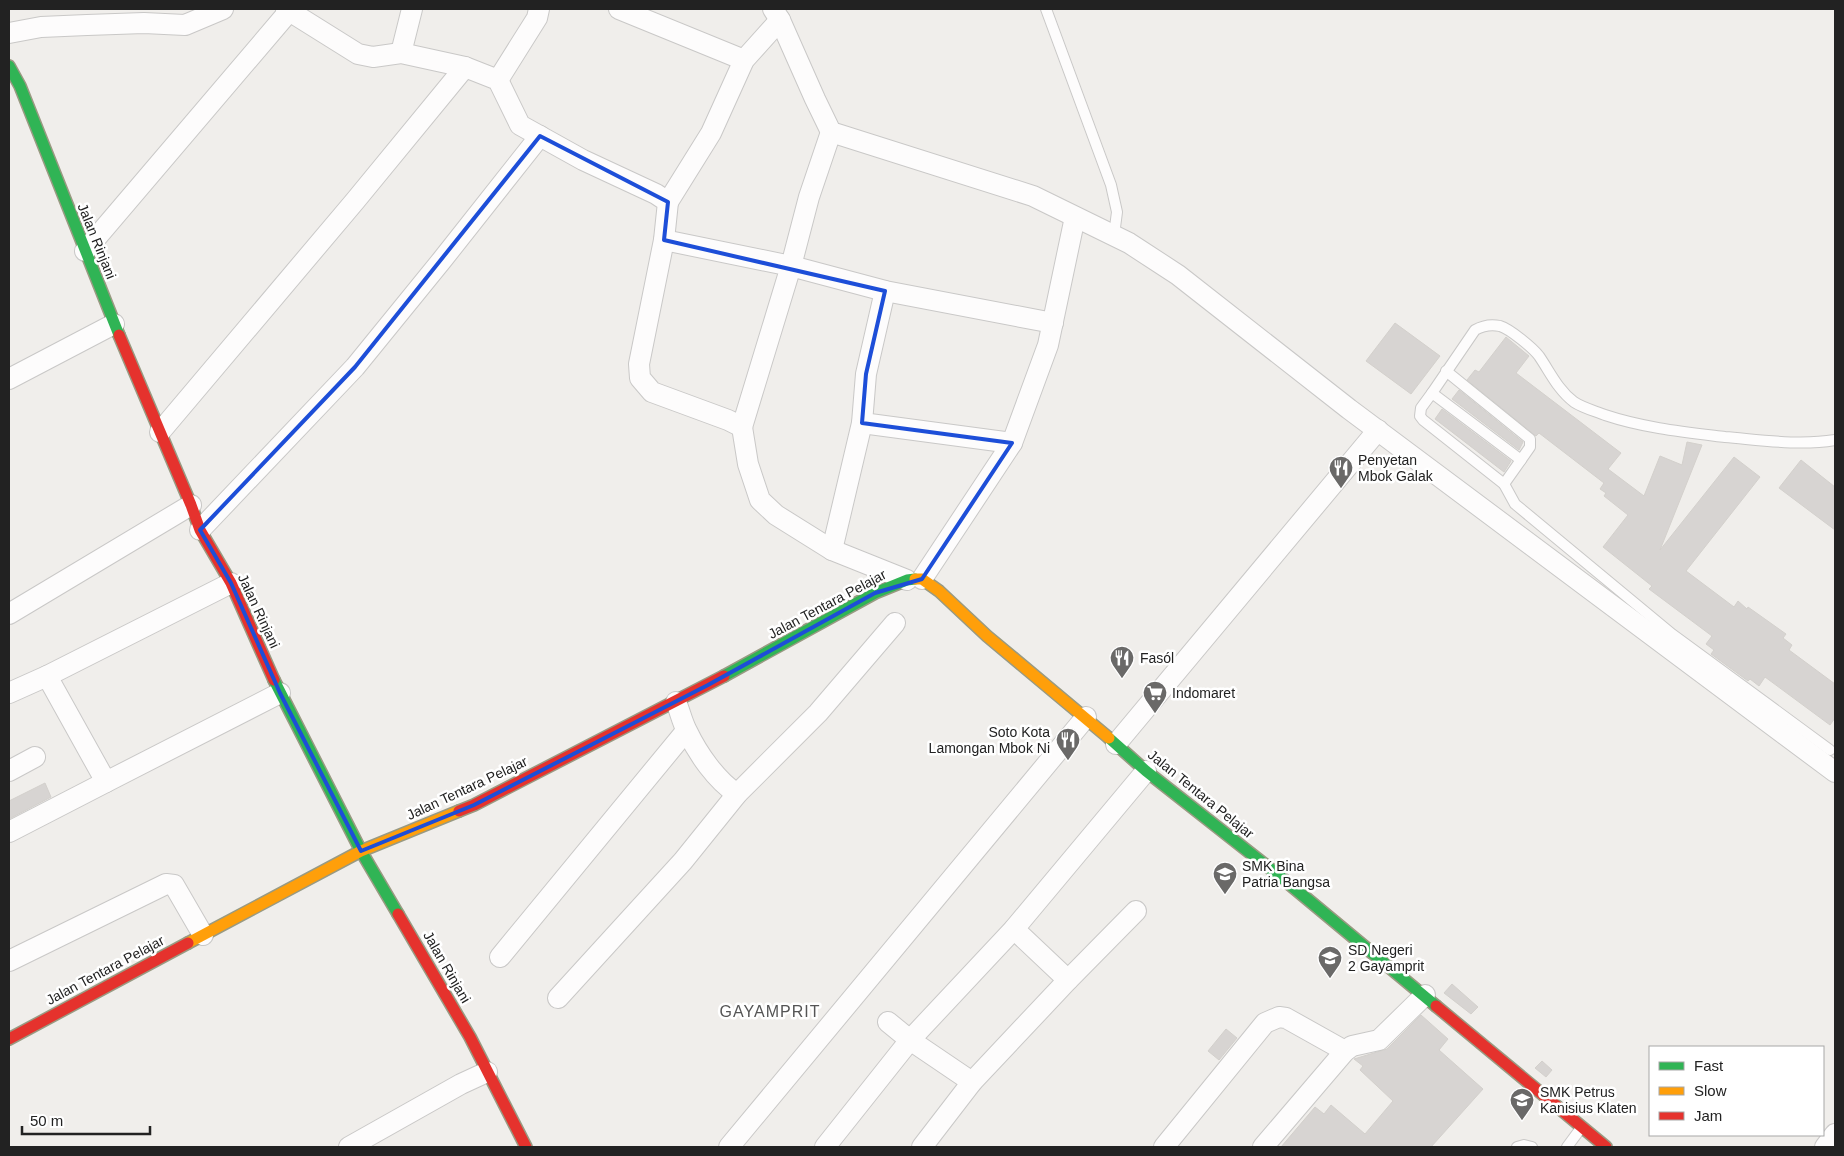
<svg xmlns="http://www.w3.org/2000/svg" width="1844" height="1156" viewBox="0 0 1844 1156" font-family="Arial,sans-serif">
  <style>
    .building { fill: #d7d4d2; stroke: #d3d0cc }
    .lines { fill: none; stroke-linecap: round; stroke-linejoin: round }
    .lane-casing { stroke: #c9c8c7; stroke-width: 12 }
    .street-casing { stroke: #c9c8c7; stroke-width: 22 }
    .fast-casing { stroke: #999a82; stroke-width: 14 }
    .slow-casing { stroke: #999a82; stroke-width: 14 }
    .jam-casing { stroke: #999a82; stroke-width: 14 }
    .lane { stroke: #fdfcfc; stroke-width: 10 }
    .street { stroke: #fdfcfc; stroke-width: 20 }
    .fast { stroke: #30b455; stroke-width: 11 }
    .slow { stroke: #ff9f0a; stroke-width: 11 }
    .jam { stroke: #e5322d; stroke-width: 11 }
    .marked { fill: none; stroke: #1d4ed8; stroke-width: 4; stroke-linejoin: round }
    .labels { text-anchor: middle; stroke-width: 5; stroke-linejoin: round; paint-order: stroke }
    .street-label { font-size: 14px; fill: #222; stroke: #fff }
    .poi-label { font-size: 14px; fill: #222; stroke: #fff; text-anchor: start }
    .quarter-label { font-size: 16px; letter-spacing: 1px; fill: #555; stroke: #fff }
  </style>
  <rect width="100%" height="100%" fill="#f0eeeb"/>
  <!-- building -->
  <g class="building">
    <polygon points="1395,323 1440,356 1411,394 1366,361"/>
    <polygon points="1506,337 1529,356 1516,373 1621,453 1608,469 1644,496 1660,456 1682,465 1687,442 1702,445 1660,550 1734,457 1760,477 1686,571 1734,607 1738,601 1747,609 1748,607 1786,634 1783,638 1792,645 1789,650 1835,684 1835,718 1830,725 1765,677 1759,686 1750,679 1748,681 1711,654 1714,650 1706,644 1712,636 1649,589 1652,586 1603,547 1628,515 1604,496 1606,493 1600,489 1604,483 1539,433 1536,436 1467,380 1475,370 1479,372"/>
    <polygon points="1459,390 1523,442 1519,450 1452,399"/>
    <polygon points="1442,409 1511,461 1504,472 1435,419"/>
    <polygon points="1801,460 1835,487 1835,530 1779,488"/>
    <polygon points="45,783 51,797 9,819 9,801"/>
    <polygon points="1452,984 1478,1007 1471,1014 1444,993"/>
    <polygon points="1421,1015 1448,1039 1439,1050 1483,1089 1431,1147 1281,1147 1315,1107 1324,1114 1331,1105 1365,1134 1393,1101 1360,1070 1363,1066 1354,1059 1387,1049"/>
    <polygon points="1226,1029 1237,1038 1219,1060 1208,1051"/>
    <polygon points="1542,1061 1552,1070 1546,1077 1535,1068"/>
  </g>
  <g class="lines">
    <defs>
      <g id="lane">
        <polyline points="1046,9 1111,185 1117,212 1114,235"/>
        <polyline points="1446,371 1530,439 1530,447 1504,484 1515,504 1672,634 1830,750"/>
        <polyline points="1432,393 1421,408 1420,416 1423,420 1504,484"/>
        <path d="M1521,460L1432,393L1475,330C1482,326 1491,324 1500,326C1510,329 1533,348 1539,356C1550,372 1558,390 1574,402C1583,408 1595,411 1605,415C1644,428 1684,432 1725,437C1761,440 1799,446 1835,440"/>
        <polyline points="1517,1147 1524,1145 1532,1147"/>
        <polyline points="1567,1147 1581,1128"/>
      </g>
      <g id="street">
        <polyline points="286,9 358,54 373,57 401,53 465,67 498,80 520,125 583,160 656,194 668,202 664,240 639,364 640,378 652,392 728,420 742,427 748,464 760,500 776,515 832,550 907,580"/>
        <polyline points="619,9 744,60"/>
        <polyline points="773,9 780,20 815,99 831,132 1033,196 1129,243 1178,275 1349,409 1835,772"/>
        <polyline points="9,33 41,27 87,25 144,23 185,25 223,9"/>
        <polyline points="401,53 412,9"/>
        <polyline points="498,80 537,18 539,9"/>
        <polyline points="668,202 711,133 744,60 780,20"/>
        <polyline points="664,240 791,266 885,291 1053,323"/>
        <polyline points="85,251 291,9"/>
        <polyline points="9,379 114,324"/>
        <polyline points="862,423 1012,443"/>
        <polyline points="742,427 791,266 809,197 831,132"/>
        <polyline points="160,432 355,201 465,67"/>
        <polyline points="200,530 355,367 442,260 540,136"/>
        <polyline points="832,550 862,423 866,374 885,291"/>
        <polyline points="922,579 1012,443 1048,345 1075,217"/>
        <polyline points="9,614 191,505"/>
        <polyline points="9,693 47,676 231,583"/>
        <path d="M676,702C680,711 682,722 687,731C698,754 716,780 737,794"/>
        <polyline points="1116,744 1378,430"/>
        <polyline points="9,771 35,757"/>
        <polyline points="106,782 280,693"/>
        <polyline points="9,832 106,782 47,676"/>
        <polyline points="1014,929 1068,980"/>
        <polyline points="500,957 686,731"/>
        <polyline points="9,961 166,884 174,885 203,935"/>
        <polyline points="558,998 683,861 737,794 818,713 895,623"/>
        <polyline points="888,1022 910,1040 972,1082"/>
        <polyline points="349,1147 461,1084 487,1072"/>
        <polyline points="729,1147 1086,717"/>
        <polyline points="825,1147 910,1040 1014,929 1146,771"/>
        <polyline points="922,1147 972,1082 1068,980 1136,911"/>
        <polyline points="1164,1147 1265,1023 1279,1017 1286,1018 1345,1051"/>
        <polyline points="1263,1147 1345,1051 1352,1046 1379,1040 1425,995"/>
        <polyline points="1825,1147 1835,1134"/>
      </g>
      <g id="fast">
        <polyline points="9,66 20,86 119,335"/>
        <polyline points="724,676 875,593 907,580 915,579"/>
        <polyline points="274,680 361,851 398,914"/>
        <polyline points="1109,738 1146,771 1282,878 1436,1006"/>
      </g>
      <g id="slow">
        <polyline points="915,579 922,579 939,591 987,636 1109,738"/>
        <polyline points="188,943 361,851 459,811"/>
      </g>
      <g id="jam">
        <polyline points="119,335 191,505 200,530 231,583 274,680"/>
        <polyline points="459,811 474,805 724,676"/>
        <polyline points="398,914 470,1037 526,1147"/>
        <polyline points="1436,1006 1606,1147"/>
        <polyline points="9,1039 188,943"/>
      </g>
    </defs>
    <!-- lane casing -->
    <use href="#lane" class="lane-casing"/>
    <!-- street casing -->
    <use href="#street" class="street-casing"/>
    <!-- fast casing -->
    <use href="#fast" class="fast-casing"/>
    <!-- slow casing -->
    <use href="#slow" class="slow-casing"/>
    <!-- jam casing -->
    <use href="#jam" class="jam-casing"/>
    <!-- lane -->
    <use href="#lane" class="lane"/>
    <!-- street -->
    <use href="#street" class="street"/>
    <!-- fast -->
    <use href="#fast" class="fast"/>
    <!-- slow -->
    <use href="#slow" class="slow"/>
    <!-- jam -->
    <use href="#jam" class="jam"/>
  </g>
  <!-- marked area -->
  <path class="marked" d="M540,136L668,202L664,240L885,291L866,374L862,423L1012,443L922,579L875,593L708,685L474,805L361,851L280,693L231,583L200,530L355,367Z"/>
  <!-- icons -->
  <defs>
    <symbol id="restaurant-pin" viewBox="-11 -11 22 30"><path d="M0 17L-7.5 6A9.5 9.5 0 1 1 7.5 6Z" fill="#6a6968" stroke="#fff"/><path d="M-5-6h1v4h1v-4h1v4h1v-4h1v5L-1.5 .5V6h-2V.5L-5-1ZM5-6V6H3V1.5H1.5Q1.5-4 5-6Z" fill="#fff"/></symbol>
    <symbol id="supermarket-pin" viewBox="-11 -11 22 30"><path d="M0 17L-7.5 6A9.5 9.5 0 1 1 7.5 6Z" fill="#6a6968" stroke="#fff"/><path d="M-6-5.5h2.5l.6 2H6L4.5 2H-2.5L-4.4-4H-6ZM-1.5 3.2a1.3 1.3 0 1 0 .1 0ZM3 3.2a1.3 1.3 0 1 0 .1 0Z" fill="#fff"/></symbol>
    <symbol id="school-pin" viewBox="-11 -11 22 30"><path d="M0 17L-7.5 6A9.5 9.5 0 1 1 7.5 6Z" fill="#6a6968" stroke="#fff"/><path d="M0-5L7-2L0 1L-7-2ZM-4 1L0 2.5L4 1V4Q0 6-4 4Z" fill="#fff"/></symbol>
  </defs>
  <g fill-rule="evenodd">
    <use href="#restaurant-pin" x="1327" y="454" width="28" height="38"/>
    <use href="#restaurant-pin" x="1108" y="644" width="28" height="38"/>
    <use href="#supermarket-pin" x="1141" y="679" width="28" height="38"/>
    <use href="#restaurant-pin" x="1054" y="726" width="28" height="38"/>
    <use href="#school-pin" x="1211" y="860" width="28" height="38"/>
    <use href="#school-pin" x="1316" y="944" width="28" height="38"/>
    <use href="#school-pin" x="1508" y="1086" width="28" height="38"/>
  </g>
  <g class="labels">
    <!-- street labels -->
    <g class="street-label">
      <text transform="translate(97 241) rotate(68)" y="5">Jalan Rinjani</text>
      <text transform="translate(827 604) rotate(-28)" y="5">Jalan Tentara Pelajar</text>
      <text transform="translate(259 611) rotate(65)" y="5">Jalan Rinjani</text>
      <text transform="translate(467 788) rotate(-25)" y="5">Jalan Tentara Pelajar</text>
      <text transform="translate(1201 794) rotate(39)" y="5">Jalan Tentara Pelajar</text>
      <text transform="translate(447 967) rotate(60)" y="5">Jalan Rinjani</text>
      <text transform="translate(105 970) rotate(-28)" y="5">Jalan Tentara Pelajar</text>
    </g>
    <!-- poi labels -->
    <g class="poi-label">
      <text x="1358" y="465">Penyetan<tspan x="1358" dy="16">Mbok Galak</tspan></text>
      <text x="1140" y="663">Fasól</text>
      <text x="1172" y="698">Indomaret</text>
      <text x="1050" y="737" text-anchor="end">Soto Kota<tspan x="1050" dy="16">Lamongan Mbok Ni</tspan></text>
      <text x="1242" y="871">SMK Bina<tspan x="1242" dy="16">Patria Bangsa</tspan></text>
      <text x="1348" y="955">SD Negeri<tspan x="1348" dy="16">2 Gayamprit</tspan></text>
      <text x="1540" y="1097">SMK Petrus<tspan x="1540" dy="16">Kanisius Klaten</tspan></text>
    </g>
    <!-- quarter labels -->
    <g class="quarter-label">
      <text x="770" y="1017">GAYAMPRIT</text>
    </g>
  </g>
  <!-- border -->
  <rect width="1844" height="1156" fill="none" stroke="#222222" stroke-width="20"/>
  <!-- legend -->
  <rect x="1649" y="1046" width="175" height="90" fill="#ffffff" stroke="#a7a7a7"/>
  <rect x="1659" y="1062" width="25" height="8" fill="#30b455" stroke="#a7a7a7"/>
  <text x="1694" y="1071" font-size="15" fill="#222222">Fast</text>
  <rect x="1659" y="1087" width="25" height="8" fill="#ff9f0a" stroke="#a7a7a7"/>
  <text x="1694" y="1096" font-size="15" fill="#222222">Slow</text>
  <rect x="1659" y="1112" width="25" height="8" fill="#e5322d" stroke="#a7a7a7"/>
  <text x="1694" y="1121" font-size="15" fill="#222222">Jam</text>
  <!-- scale -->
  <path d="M22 1126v8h128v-8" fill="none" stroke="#222222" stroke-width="2.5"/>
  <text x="30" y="1126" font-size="15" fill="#222222" stroke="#ffffff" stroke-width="4" paint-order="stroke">50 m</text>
</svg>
